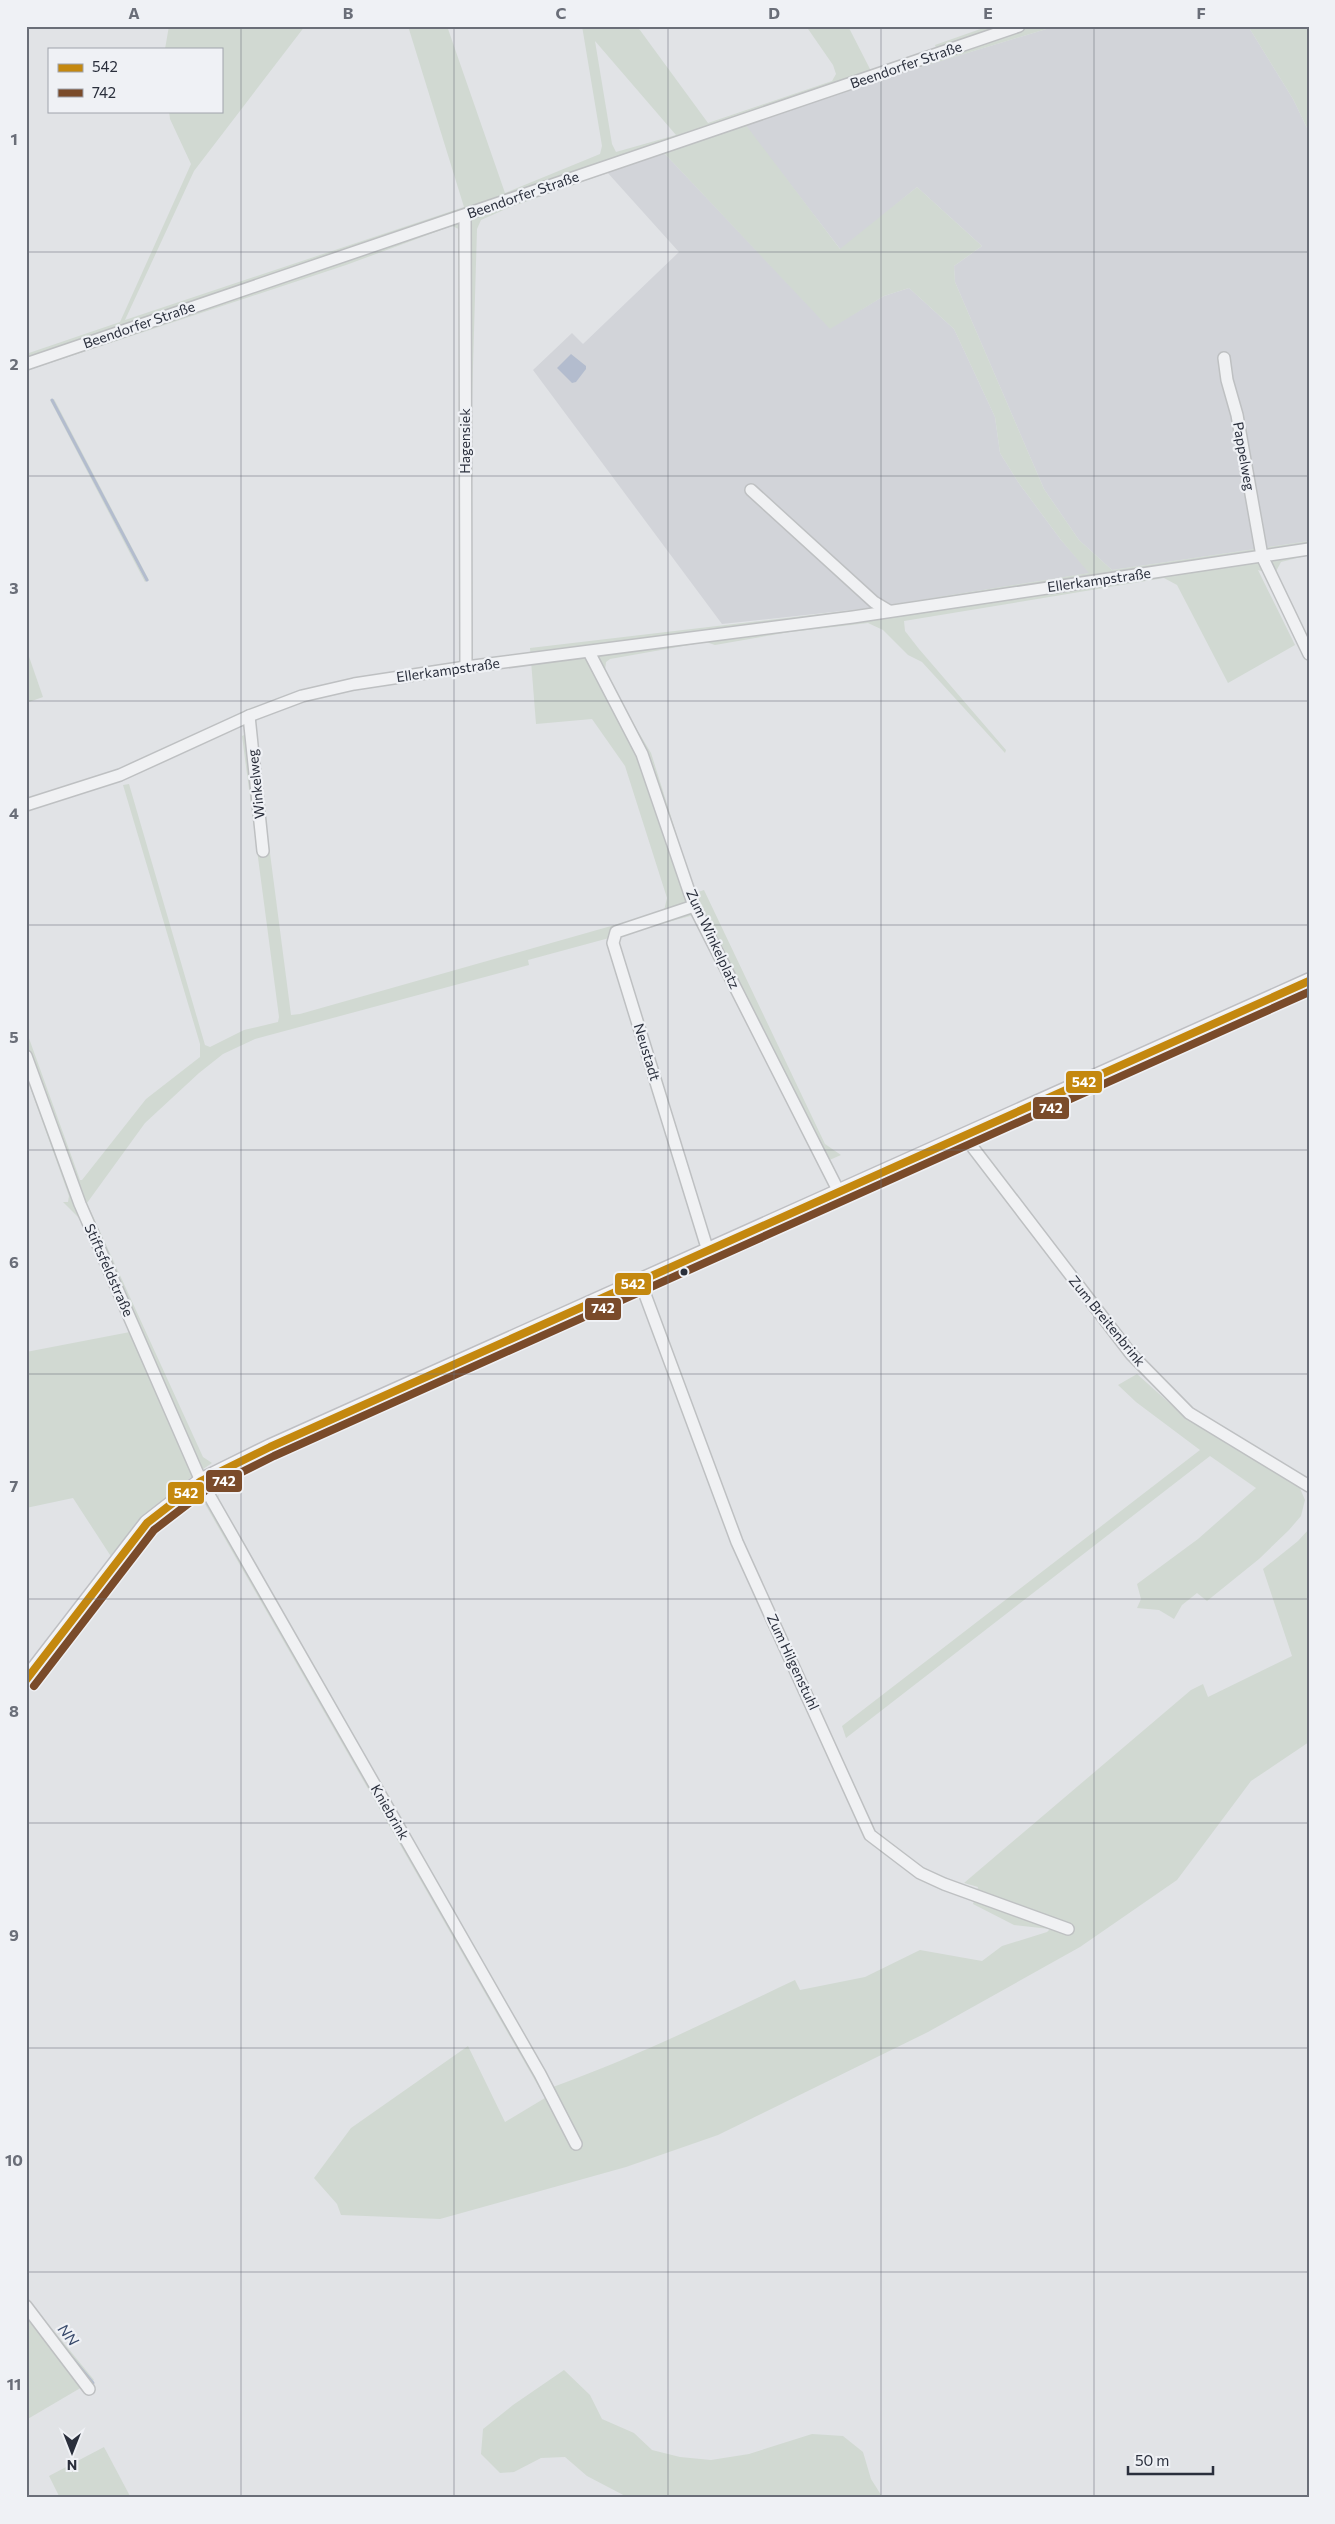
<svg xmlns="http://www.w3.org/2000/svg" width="1335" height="2524" viewBox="0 0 1335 2524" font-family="Commissioner,sans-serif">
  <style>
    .built { fill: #d2d4d9 }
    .green { fill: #d1d9d2; fill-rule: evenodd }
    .water { fill: #b3bcce }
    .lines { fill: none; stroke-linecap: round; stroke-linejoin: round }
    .stream { stroke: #b3bcce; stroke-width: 3 }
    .minor-casing { stroke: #bec0c2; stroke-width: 14 }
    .major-casing { stroke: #bebfc3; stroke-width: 18 }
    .minor { stroke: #f0f1f3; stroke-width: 11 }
    .major { stroke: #f5f5f6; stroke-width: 15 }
    .bus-1-casing { stroke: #eff1f5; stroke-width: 11 }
    .bus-2-casing { stroke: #eff1f5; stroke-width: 11 }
    .bus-1 { stroke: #c4880f; stroke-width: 8 }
    .bus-2 { stroke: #7a4b2a; stroke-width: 8 }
    .grid { fill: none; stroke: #6a6e78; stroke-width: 1; stroke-opacity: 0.55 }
    .bus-dot { fill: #2a2f3c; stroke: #eff1f5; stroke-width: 2 }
    .labels { text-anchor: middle; stroke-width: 4.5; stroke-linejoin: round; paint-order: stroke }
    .street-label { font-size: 14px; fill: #2a2f3c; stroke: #eff1f5 }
    .water-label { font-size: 15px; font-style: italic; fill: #394a6b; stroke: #eff1f5 }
    .line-badge { stroke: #eff1f5; stroke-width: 2 }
    .badge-label { font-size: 14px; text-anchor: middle; font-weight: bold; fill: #fff }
    .neatline { fill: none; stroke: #6a6e78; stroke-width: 2 }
    .grid-label { font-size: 16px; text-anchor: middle; font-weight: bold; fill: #6a6e78 }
  </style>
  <rect width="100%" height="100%" fill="#e1e3e6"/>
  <!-- built -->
  <g class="built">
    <polygon points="1056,26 1248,26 1293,99 1309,132 1309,541 1112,570 1079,540 1044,489 955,282 954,266 982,246 917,187 841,250 744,124 849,89"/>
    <polygon points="664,153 830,328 884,296 909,288 954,329 995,417 1000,453 1018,482 1061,540 1090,573 870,608 722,624 533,370 572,333 583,344 679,252 607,172"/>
  </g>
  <!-- green -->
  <g class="green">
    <path d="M169,26H305L194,171L125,320L464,207L408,26H447L505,193L600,154L602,146L582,26H637L708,123L832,81L836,74L833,65L806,26H848L871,71L936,48L935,45L989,26H1056L849,89L745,124L840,249L917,187L982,246L954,266L955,282L1044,489L1079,540L1112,570L1309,541V555L1281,562L1274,575L1258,570L1295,645L1228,683L1177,585L1164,578L904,621L905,631L919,649L1006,750L1005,753L922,662L908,655L883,630L868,623L790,632L715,645L706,642L610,659L606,662L605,671L611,686L651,753L695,893L704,890L825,1144L841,1155L818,1165L694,915L528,960L529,965L255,1039L223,1054L199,1073L145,1123L87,1203L203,1457L212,1463C169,1491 143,1518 112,1558L73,1498L26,1508V1352L130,1332L79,1218L63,1202H68L69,1196L26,1076V1030L80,1180H82L146,1099L200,1057V1044L123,785L129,784L205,1045L210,1047L244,1030L278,1022L279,1017L242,736L254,730L291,1015L300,1014L664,911L667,898L625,766L592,719L536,724L530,648L870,608L1089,573L1061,540L1018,482L1000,453L995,417L954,329L909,288L884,296L830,329L664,153L508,208L481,220L477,229L471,434L460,410L461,230L452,226L346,265L26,371V354L120,322L191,164L170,119L169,111H221V49H165ZM595,41L676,135L616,152L612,144Z"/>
    <polygon points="1248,26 1309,26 1309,132 1293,99"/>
    <polygon points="54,399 149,580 145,582 50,400"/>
    <polygon points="26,648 43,697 26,703"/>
    <polygon points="1137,1374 1176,1409 1227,1444 1299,1486 1305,1500 1301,1516 1289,1530 1259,1559 1207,1601 1197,1593 1182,1605 1174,1619 1159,1610 1137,1608 1141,1599 1137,1584 1198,1539 1256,1488 1210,1456 846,1738 842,1726 1200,1450 1136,1402 1118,1385"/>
    <path d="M219,1495L218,1499L553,2087C636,2057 715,2018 795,1980L800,1990L865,1977L920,1950L982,1961L1002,1946L1047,1932L1050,1929L1014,1925L973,1904L978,1887L964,1883L1191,1690L1203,1684L1208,1697L1292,1656L1263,1569L1298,1541L1309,1529V1742L1251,1781L1177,1880L1080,1947L928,2032L718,2135L626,2167L440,2219L341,2215L337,2204L314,2178L351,2128L468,2046L505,2122L545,2098L205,1504Z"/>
    <polygon points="26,2297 94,2380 26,2420"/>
    <polygon points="564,2370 590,2395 602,2419 634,2433 652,2450 680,2457 711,2460 749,2454 812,2434 843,2436 863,2452 871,2479 883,2498 629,2498 587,2476 565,2457 541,2458 514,2472 500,2473 481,2454 483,2429 513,2405"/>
    <polygon points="104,2447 131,2498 60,2498 49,2476"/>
  </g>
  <!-- water -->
  <polygon class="water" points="571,354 586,366 586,369 576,382 572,383 557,368"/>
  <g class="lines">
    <!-- stream -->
    <g class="stream">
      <polyline points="52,400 147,580"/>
      <polyline points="73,2359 93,2383"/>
    </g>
    <defs>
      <g id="minor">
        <polyline points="465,215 466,667"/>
        <polyline points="1224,358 1227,380 1237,415 1262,556 1309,654"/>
        <polyline points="26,364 1019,26"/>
        <polyline points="751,490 874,602 889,611"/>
        <polyline points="589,652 642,754 694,906 839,1192"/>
        <polyline points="249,716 263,851"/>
        <polyline points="26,805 120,775 249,716 302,696 354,684 466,667 853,617 1309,549"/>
        <polyline points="694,906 616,932 613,943 708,1251"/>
        <polyline points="26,1056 80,1204 201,1481 540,2074 576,2144"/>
        <polyline points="964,1136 1131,1354 1189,1413 1309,1486"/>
        <polyline points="640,1281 737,1542 870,1835 920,1873 944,1884 1068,1929"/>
        <polyline points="26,2306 89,2389"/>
      </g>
      <polyline id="major" points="26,1680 147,1523 201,1481 270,1447 1309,981"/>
    </defs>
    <!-- minor casing -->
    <use href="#minor" class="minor-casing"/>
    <!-- major casing -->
    <use href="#major" class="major-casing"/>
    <!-- minor -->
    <use href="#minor" class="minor"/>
    <!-- major -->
    <use href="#major" class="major"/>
    <defs>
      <polyline id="bus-1" points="26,1680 147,1523 201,1481 270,1447 1309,981"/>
      <polyline id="bus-2" points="34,1686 154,1530 206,1490 274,1456 1309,992"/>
    </defs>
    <!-- bus-1 casing -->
    <use href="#bus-1" class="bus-1-casing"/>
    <!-- bus-2 casing -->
    <use href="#bus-2" class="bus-2-casing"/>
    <!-- bus-1 -->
    <use href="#bus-1" class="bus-1"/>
    <!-- bus-2 -->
    <use href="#bus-2" class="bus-2"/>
  </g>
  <!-- grid -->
  <path class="grid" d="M241,26V2498M454,26V2498M668,26V2498M881,26V2498M1094,26V2498M26,252H1309M26,476H1309M26,701H1309M26,925H1309M26,1150H1309M26,1374H1309M26,1599H1309M26,1823H1309M26,2048H1309M26,2272H1309"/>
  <!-- markers -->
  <circle class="bus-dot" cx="684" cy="1272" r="4.5"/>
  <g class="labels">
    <!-- street labels -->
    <g class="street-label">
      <text transform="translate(906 65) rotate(-19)" y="5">Beendorfer Straße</text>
      <text transform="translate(523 195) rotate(-19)" y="5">Beendorfer Straße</text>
      <text transform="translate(139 325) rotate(-19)" y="5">Beendorfer Straße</text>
      <text transform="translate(465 441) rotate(-90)" y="5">Hagensiek</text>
      <text transform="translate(1244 456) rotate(80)" y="5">Pappelweg</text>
      <text transform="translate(1099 580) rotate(-8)" y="5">Ellerkampstraße</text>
      <text transform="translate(448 670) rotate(-8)" y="5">Ellerkampstraße</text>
      <text transform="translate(256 784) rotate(-96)" y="5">Winkelweg</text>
      <text transform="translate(713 939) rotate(65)" y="5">Zum Winkelplatz</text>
      <text transform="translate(647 1052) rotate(73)" y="5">Neustadt</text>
      <text transform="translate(109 1270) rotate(66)" y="5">Stiftsfeldstraße</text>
      <text transform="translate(1107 1321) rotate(51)" y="5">Zum Breitenbrink</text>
      <text transform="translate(793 1662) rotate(65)" y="5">Zum Hilgenstuhl</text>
      <text transform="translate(390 1812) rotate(60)" y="5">Kniebrink</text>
    </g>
    <!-- water labels -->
    <g class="water-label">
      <text transform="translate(68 2335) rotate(51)" y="5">NN</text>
    </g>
  </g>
  <g class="line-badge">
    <rect x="1065" y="1070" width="38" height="24" rx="5" fill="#c4880f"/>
    <rect x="1032" y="1096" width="38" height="24" rx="5" fill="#7a4b2a"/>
    <rect x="614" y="1272" width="38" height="24" rx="5" fill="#c4880f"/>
    <rect x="584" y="1297" width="38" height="24" rx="5" fill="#7a4b2a"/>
    <rect x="205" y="1469" width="38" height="24" rx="5" fill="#7a4b2a"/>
    <rect x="167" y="1481" width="38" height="24" rx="5" fill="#c4880f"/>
  </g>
  <g class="badge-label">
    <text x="1084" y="1087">542</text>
    <text x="1051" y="1113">742</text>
    <text x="633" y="1289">542</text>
    <text x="603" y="1313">742</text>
    <text x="224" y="1486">742</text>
    <text x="186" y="1498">542</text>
  </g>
  <!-- border -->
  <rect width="1335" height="2524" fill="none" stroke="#eff1f5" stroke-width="55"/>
  <!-- legend -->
  <rect x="48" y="48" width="175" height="65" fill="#eff1f5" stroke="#a0a3ab"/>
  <rect x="58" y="64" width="25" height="8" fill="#c4880f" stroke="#a0a3ab"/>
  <text x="92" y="72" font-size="15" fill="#2a2f3c">542</text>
  <rect x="58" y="89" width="25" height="8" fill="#7a4b2a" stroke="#a0a3ab"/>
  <text x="92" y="98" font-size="15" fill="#2a2f3c">742</text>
  <!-- north arrow -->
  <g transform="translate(72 2452) rotate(180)" stroke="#eff1f5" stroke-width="4" paint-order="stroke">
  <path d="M0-4L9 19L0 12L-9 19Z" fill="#2a2f3c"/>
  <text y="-8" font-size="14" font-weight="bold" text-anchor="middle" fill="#2a2f3c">N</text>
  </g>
  <!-- scale -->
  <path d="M1128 2466v8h85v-8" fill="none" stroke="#2a2f3c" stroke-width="2.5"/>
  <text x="1135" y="2466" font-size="15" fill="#2a2f3c" stroke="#eff1f5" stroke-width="4" paint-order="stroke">50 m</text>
  <rect x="28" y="28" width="1280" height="2468" class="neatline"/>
  <g class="grid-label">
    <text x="134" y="19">A</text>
    <text x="348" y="19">B</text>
    <text x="561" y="19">C</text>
    <text x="774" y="19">D</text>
    <text x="988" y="19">E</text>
    <text x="1201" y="19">F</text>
    <text x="14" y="145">1</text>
    <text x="14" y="370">2</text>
    <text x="14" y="594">3</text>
    <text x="14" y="819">4</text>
    <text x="14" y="1043">5</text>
    <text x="14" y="1268">6</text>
    <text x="14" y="1492">7</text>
    <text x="14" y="1717">8</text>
    <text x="14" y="1941">9</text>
    <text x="14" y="2166">10</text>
    <text x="14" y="2390">11</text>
  </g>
</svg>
